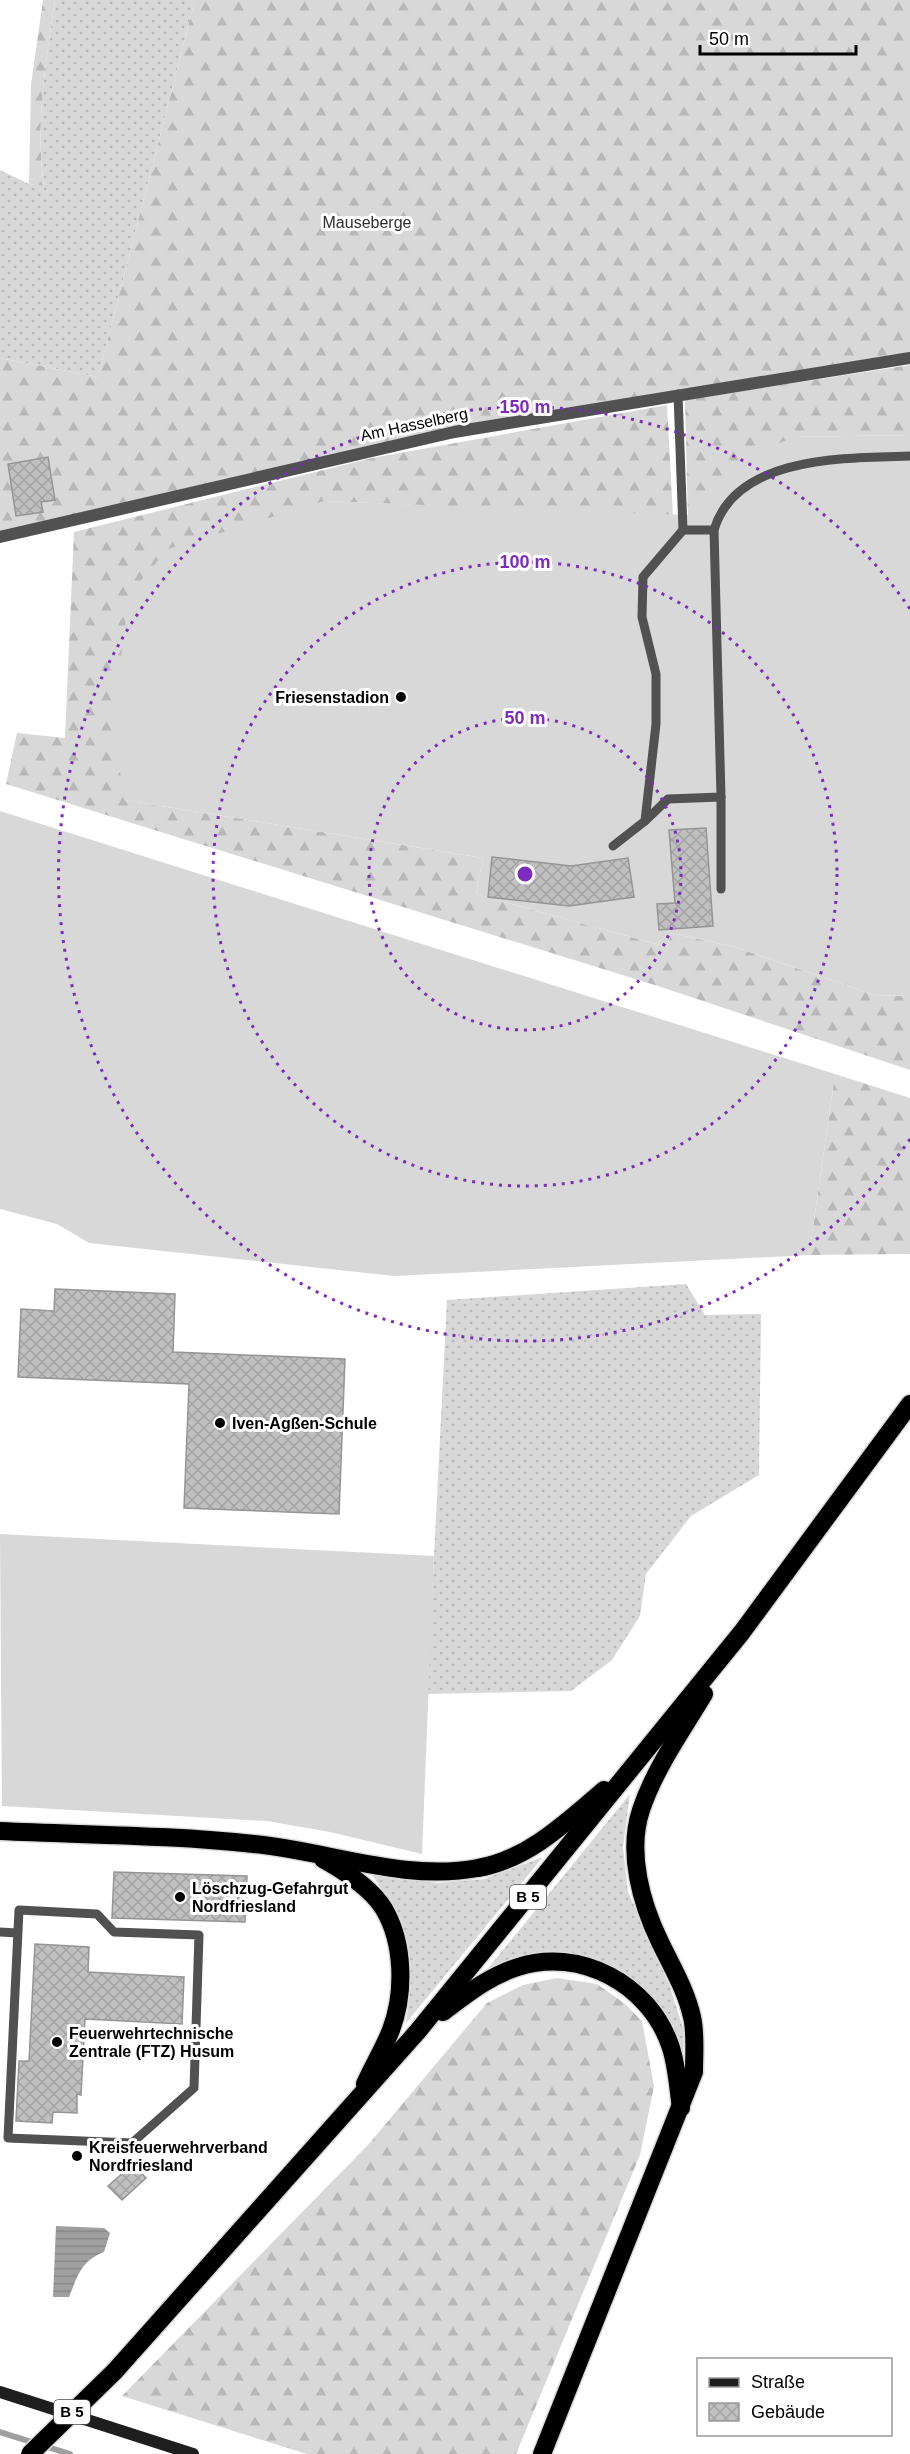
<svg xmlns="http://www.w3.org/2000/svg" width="910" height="2454" viewBox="0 0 910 2454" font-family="Helvetica,sans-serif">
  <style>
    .grass { fill: url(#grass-dots) }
    .forest { fill: url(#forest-firs) }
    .pitch { fill: #d8d8d8 }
    .water { fill: url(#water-rules) }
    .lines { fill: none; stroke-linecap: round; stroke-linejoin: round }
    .stream { stroke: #9f9f9f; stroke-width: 6 }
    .building { fill: url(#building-cross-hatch); stroke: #959595; stroke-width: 1.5 }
    .highway-casing { stroke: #dbdbdb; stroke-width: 21 }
    .lane { stroke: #515151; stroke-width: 9 }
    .street { stroke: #515151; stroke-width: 12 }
    .secondary { stroke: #1e1e1e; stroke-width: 12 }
    .highway { stroke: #000; stroke-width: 18 }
    .highway-bridge-casing { stroke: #dbdbdb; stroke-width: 21; stroke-linecap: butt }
    .highway-bridge { stroke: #000; stroke-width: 18 }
    .ring { fill: none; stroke: #7b2cbf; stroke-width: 3; stroke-dasharray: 3 6 }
    .poi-dot { fill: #000; stroke: #fff; stroke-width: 2 }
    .labels { text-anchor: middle; stroke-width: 6; stroke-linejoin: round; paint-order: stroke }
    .shield { fill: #fff; stroke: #4c4c4c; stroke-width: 1.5 }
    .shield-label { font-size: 15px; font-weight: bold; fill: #000 }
    .park-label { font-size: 16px; fill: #2f2f2f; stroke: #fff }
    .street-label { font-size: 16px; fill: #000; stroke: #fff }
    .poi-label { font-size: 16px; font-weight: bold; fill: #000; stroke: #fff; text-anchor: start }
    .centre { fill: #7b2cbf; stroke: #fff; stroke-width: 3 }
    .ring-label { font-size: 18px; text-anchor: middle; font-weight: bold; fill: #7b2cbf; stroke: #fff; stroke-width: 6; stroke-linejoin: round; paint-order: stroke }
  </style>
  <defs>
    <pattern id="grass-dots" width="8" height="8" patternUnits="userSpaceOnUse" patternTransform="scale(1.5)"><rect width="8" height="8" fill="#d8d8d8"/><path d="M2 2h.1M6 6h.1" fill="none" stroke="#b8b8b8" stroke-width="1.8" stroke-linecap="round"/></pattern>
    <pattern id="forest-firs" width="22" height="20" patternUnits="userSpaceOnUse" patternTransform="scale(1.5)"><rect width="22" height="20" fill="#d8d8d8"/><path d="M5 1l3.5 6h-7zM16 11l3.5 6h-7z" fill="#b8b8b8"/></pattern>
    <pattern id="water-rules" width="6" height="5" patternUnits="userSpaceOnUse" patternTransform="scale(1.5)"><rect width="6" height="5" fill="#9f9f9f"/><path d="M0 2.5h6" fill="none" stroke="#878787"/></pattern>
    <pattern id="building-cross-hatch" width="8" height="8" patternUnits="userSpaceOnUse" patternTransform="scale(1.5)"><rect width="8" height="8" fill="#c0c0c0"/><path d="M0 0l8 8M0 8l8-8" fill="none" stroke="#a3a3a3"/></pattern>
  </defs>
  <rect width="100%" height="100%" fill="#fff"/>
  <!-- grass -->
  <g class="grass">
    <path d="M55,0H195L98,377L0,358V170L29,184L44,186C35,124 46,61 55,0Z"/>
    <polygon points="686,1284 705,1315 761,1314 759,1475 691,1516 646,1574 640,1616 612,1660 571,1691 427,1694 447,1300"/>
    <path d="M630,1794L623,1847L628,1892L669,1984L684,2031L683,2060C666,2001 637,1967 575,1955C557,1952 533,1952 516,1958C506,1961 496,1967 486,1971Z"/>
    <path d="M543,1857L406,2023C416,1956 409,1926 369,1871L437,1883L484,1879Z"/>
  </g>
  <!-- forest -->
  <g class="forest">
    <path d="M43,0H55C46,61 35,125 44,186L29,184L31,85Z"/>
    <polygon points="195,0 910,0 910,355 640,399 0,534 0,358 98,377"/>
    <polygon points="910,365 910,435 793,437 711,496 688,523 685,400"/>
    <polygon points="667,405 673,516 324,501 124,800 483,858 476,894 667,947 671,933 735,947 874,995 910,996 910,1070 658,986 6,784 17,733 65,738 74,532 372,458"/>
    <polygon points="835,1074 910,1098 910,1254 809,1255"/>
    <polygon points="557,1978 597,1984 624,2003 642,2021 654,2086 640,2155 516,2454 307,2454 122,2396 368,2145 487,2003 523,1985"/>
  </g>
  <!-- pitch -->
  <g class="pitch">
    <polygon points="910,435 910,996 874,995 735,947 671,933 667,947 476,894 483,858 124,800 113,721 129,594 168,549 324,501 688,515 688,522 736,463 793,437"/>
    <polygon points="0,811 835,1074 809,1255 394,1276 89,1243 57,1224 0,1209"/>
    <polygon points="0,1534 434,1556 422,1854 330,1832 267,1821 2,1806"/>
  </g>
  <!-- water -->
  <path class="water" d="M56,2226L104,2228L110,2233L104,2252C81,2261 78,2275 69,2297H53Z"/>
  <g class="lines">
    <!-- stream -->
    <polyline class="stream" points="0,2432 70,2454"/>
  </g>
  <!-- building -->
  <g class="building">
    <polygon points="48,457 55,500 41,502 43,512 16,516 8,464"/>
    <polygon points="706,828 713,926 659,930 657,904 675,903 669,830"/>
    <polygon points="492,857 571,866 628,858 634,897 569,906 488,897"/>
    <polygon points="55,1289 175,1294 173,1352 345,1359 339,1514 184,1508 189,1384 18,1377 21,1309 54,1311"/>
    <polygon points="114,1872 247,1876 245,1922 112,1918"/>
    <polygon points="35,1944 89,1947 88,1972 184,1977 182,2024 85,2019 81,2095 77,2094 77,2113 53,2112 52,2123 16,2121 19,2061 29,2061"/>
    <polygon points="133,2164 146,2178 122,2200 108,2186"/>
  </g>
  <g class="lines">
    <defs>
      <g id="highway">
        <path d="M0,1831C84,1835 170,1835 254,1844C328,1851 404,1882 478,1868C527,1860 568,1821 604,1790"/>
        <path d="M323,1859C343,1870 372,1889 384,1909C404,1943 405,1993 391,2030C384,2048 373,2066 365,2084"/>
        <path d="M443,2012C467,1994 489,1976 518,1967C580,1947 649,1984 670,2045C677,2064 678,2088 681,2108"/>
        <polyline points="115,2371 418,2031 742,1632 910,1404"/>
        <path d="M542,2454L694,2072C694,2054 696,2034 692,2017C686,1990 672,1967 660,1942C641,1903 627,1852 641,1810C655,1768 682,1731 704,1694"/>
      </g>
    </defs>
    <!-- highway casing -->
    <use href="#highway" class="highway-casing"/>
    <!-- lane -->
    <g class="lane">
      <path d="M678,394L683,530L643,577L642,617L656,674V724L645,821L668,799L721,797L714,530C736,455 847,458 910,456"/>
      <polyline points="683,530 714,530"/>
      <polyline points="613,846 645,821"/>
      <polyline points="721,889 721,797"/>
      <polygon points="19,1910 97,1914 114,1932 199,1935 194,2088 132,2143 8,2138"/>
      <polyline points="0,1932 17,1933"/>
    </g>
    <!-- street -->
    <polyline class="street" points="0,537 454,432 910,358"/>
    <!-- secondary -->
    <polyline class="secondary" points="0,2392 193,2454"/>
    <!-- highway -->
    <use href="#highway" class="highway"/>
    <defs>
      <polyline id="highway-bridge" points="30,2454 115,2371"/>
    </defs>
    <!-- highway-bridge casing -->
    <use href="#highway-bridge" class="highway-bridge-casing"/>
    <!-- highway-bridge -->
    <use href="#highway-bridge" class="highway-bridge"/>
  </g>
  <!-- distance rings -->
  <g class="ring">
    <circle cx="525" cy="874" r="156"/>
    <circle cx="525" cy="874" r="312"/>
    <path d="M910 1139A467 467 0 1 1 910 609"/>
  </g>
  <!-- markers -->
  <g class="poi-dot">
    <circle cx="401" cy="697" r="6"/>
    <circle cx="220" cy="1423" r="6"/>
    <circle cx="180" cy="1897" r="6"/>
    <circle cx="57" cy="2042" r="6"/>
    <circle cx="77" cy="2156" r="6"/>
  </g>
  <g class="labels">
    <!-- shield labels -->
    <g class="shield">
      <rect x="510" y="1885" width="36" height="24" rx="4.5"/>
      <rect x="54" y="2400" width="36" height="24" rx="4.5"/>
    </g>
    <g class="shield-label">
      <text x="528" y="1902">B 5</text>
      <text x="72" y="2417">B 5</text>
    </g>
    <!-- park labels -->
    <g class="park-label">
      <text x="367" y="228">Mauseberge</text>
    </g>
    <!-- street labels -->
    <g class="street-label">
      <text transform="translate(414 424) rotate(-12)" y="6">Am Hasselberg</text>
    </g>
    <!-- poi labels -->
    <g class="poi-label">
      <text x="389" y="703" text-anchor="end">Friesenstadion</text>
      <text x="232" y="1429">Iven-Agßen-Schule</text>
      <text x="192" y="1894">Löschzug-Gefahrgut<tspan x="192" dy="18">Nordfriesland</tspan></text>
      <text x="69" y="2039">Feuerwehrtechnische<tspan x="69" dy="18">Zentrale (FTZ) Husum</tspan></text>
      <text x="89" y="2153">Kreisfeuerwehrverband<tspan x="89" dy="18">Nordfriesland</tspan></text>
    </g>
  </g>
  <circle cx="525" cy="874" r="9" class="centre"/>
  <g class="ring-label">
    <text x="525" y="413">150 m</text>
    <text x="525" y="568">100 m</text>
    <text x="525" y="724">50 m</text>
  </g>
  <!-- legend -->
  <rect x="697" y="2358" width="195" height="78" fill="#ffffff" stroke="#999999" stroke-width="1.5"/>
  <rect x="709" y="2378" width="30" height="9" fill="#1e1e1e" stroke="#999999" stroke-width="1.5"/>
  <text x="751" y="2388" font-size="18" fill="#000000">Straße</text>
  <rect x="709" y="2403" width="30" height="18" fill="url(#building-cross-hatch)" stroke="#999999" stroke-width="1.5"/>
  <text x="751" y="2418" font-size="18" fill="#000000">Gebäude</text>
  <!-- scale -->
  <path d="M700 45v9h156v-9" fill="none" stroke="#000000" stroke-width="3"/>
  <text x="709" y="45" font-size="18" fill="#000000" stroke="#ffffff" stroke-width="4.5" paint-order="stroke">50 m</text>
</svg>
